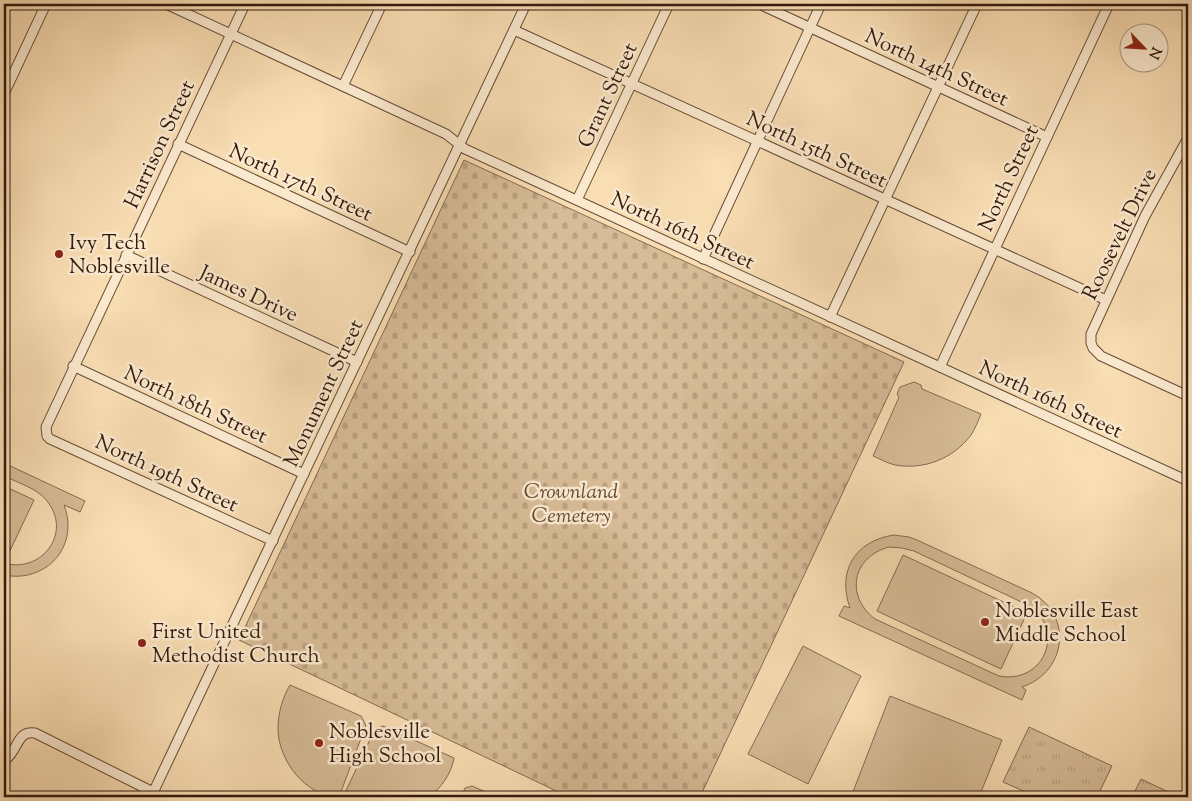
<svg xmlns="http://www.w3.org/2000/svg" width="1192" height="801" viewBox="0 0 1192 801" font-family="'Sorts Mill Goudy',serif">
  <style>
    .green { fill: #d7bc97; stroke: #846b52; fill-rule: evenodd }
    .cemetery { fill: url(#cemetery-stones); stroke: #846b52 }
    .park { fill: url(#park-tufts); stroke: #846b52 }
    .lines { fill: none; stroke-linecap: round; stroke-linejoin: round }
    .minor-casing { stroke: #644b36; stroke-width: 11 }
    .minor { stroke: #fbe9ce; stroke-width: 9 }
    .poi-dot { fill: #8f2418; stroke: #fbe9ce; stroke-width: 2 }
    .labels { text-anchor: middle; stroke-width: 5; stroke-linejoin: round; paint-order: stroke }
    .street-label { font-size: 21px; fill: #321a0d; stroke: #fbe9ce }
    .poi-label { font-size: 21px; fill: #321a0d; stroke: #fbe9ce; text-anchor: start }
    .park-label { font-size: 21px; font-style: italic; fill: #644b36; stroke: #fbe9ce }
  </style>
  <defs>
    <pattern id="cemetery-stones" width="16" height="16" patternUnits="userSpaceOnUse" patternTransform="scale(1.25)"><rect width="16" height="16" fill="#d7bc97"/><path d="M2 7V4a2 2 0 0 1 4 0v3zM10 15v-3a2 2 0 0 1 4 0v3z" fill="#b9a181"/></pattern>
    <pattern id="park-tufts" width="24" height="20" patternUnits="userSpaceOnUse" patternTransform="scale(1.25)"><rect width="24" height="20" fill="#d7bc97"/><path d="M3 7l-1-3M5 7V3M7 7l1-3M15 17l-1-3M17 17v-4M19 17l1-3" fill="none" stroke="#b9a181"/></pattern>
  </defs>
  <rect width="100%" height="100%" fill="#f9ddb3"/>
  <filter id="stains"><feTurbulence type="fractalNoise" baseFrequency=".004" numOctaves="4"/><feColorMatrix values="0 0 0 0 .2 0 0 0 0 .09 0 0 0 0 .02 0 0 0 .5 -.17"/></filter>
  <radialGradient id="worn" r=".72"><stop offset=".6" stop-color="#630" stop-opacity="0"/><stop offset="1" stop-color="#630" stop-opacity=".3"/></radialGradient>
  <!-- green -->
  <g class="green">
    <path d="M914,382L921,385L922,389L981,414C978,421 975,429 971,435C953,459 924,470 895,465C887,463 880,459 873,456L899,397L897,394L900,387Z"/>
    <path d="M4,463L85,501L80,512L64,505C66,511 68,517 68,524C69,559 37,582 4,575V563C41,574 73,533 47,501C37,488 18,483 4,476Z"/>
    <polygon points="4,486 34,500 8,555 4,553"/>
    <path d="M894,535L909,537L917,540L1030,592C1074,614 1067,672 1022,687L1026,690L1022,700L839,616L844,606L850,608C837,572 854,541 894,535ZM889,547L902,548L914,551L1032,607C1065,635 1042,684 999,676L875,619C845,596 852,557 889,547Z"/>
    <polygon points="903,555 1027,613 1001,669 877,611"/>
    <polygon points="803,646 861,676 808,784 748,754"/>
    <path d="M290,685L361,716L366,725L339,797C306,797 278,760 278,729C278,713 282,699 290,685Z"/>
    <polygon points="890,696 1002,740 979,797 851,797"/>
    <path d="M383,726L454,758C451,774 442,787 429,797H343L375,729Z"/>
    <polygon points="472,786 497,797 461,797 465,788"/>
  </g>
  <!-- cemetery -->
  <polygon class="cemetery" points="464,160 904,362 700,797 569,797 239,640"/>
  <!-- park -->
  <g class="park">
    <polygon points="1029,727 1112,766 1097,797 1037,797 1003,782"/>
    <polygon points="1141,779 1179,797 1132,797"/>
  </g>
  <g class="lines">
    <defs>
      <g id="minor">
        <polyline points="166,4 446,134 465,149 511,170 1188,481"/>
        <polyline points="245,4 46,427 47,436 50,439 273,541"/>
        <polyline points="759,4 1047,137"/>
        <polyline points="1186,4 1188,5"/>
        <polyline points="514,30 1106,300"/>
        <polyline points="343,86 382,4"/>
        <polyline points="4,94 46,4"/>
        <polyline points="1188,138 1145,216 1091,334 1091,343 1093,348 1101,356 1188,396"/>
        <polyline points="178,144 410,252"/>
        <polyline points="577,200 669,4"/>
        <polyline points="126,255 357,362"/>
        <polyline points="703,259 821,4"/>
        <polyline points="830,317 977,4"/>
        <polyline points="73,366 304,474"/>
        <polyline points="940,367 1109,4"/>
        <path d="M4,761C19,751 16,730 35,733L153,792"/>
        <polyline points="151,797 526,4"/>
      </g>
    </defs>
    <!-- minor casing -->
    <use href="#minor" class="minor-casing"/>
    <!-- minor -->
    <use href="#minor" class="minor"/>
  </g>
  <!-- markers -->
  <g class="poi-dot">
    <circle cx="59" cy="254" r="5"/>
    <circle cx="985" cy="622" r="5"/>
    <circle cx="142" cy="643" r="5"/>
    <circle cx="319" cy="743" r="5"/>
  </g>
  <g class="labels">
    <!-- street labels -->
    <g class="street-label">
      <text transform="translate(937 67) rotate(25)" y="7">North 14th Street</text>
      <text transform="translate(607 95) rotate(-65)" y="7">Grant Street</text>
      <text transform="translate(159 144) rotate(-65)" y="7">Harrison Street</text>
      <text transform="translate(817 149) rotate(25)" y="7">North 15th Street</text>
      <text transform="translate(1008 178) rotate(-65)" y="7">North Street</text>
      <text transform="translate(301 182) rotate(25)" y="7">North 17th Street</text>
      <text transform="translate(683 230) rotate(25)" y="7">North 16th Street</text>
      <text transform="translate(1119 234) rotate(-64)" y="7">Roosevelt Drive</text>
      <text transform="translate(249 293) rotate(25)" y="7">James Drive</text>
      <text transform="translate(323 393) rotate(-65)" y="7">Monument Street</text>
      <text transform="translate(1051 399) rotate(25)" y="7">North 16th Street</text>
      <text transform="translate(196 404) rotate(25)" y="7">North 18th Street</text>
      <text transform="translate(167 473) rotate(25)" y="7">North 19th Street</text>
    </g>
    <!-- poi labels -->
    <g class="poi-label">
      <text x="69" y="249">Ivy Tech<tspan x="69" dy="24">Noblesville</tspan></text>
      <text x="995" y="617">Noblesville East<tspan x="995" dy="24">Middle School</tspan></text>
      <text x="152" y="638">First United<tspan x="152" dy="24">Methodist Church</tspan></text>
      <text x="329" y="738">Noblesville<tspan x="329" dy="24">High School</tspan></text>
    </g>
    <!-- park labels -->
    <g class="park-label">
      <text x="571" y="498">Crownland<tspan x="571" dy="24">Cemetery</tspan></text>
    </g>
  </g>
  <!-- margin -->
  <rect width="1192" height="801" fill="none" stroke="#f9ddb3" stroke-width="20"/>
  <rect x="5" y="5" width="1182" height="791" fill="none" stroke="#321a0d" stroke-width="2.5"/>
  <rect x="10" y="10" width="1172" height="781" fill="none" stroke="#321a0d"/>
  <!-- north arrow -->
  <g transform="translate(1144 48) rotate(115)"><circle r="24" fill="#fbe9ce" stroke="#ab9681"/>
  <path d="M0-4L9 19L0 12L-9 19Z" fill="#8f2418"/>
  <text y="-8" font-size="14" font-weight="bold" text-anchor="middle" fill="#321a0d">N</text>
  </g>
  <rect width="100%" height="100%" filter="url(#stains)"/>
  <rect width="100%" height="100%" fill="url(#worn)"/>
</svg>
